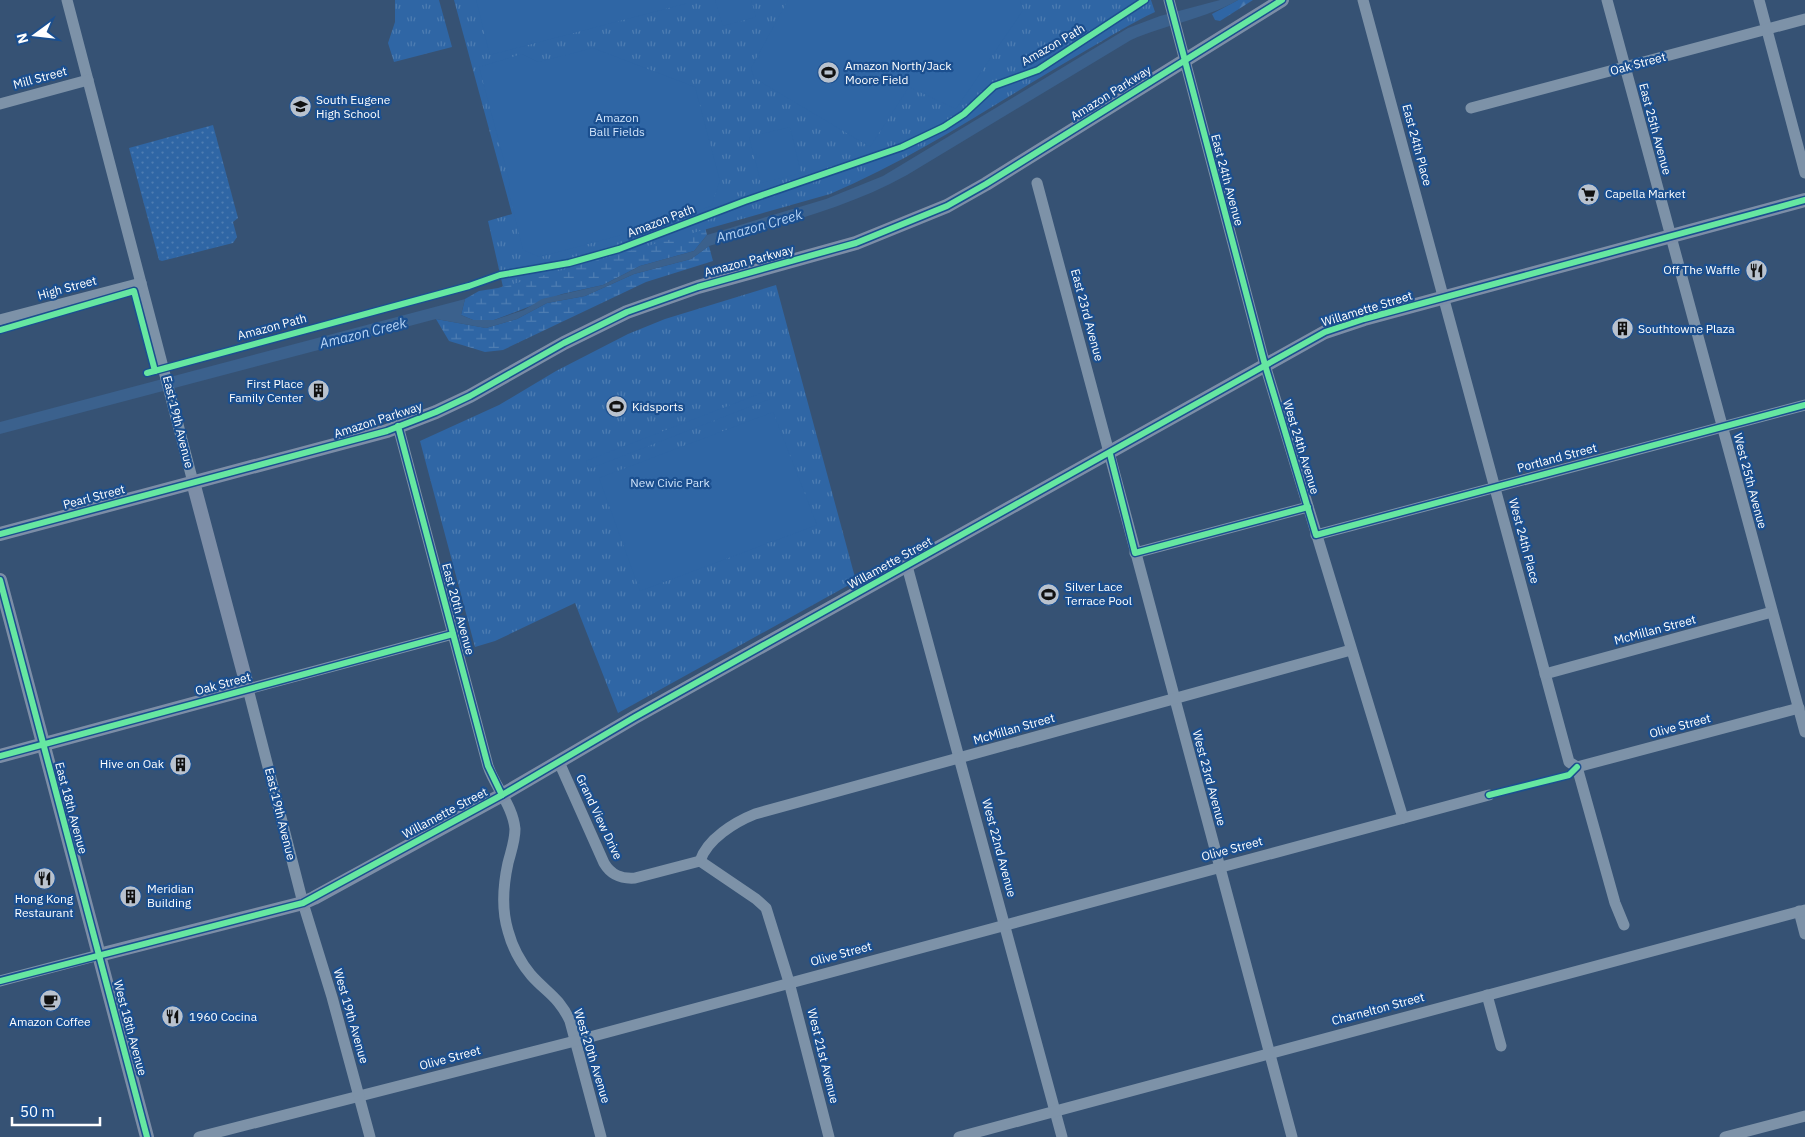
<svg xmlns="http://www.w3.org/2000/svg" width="1805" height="1137" viewBox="0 0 1805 1137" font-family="'IBM Plex Sans',sans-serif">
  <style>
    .grass { fill: url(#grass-dots) }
    .forest { fill: url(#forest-firs) }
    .wetland { fill: url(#wetland-marsh) }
    .park { fill: url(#park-tufts) }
    .pitch { fill: #2f66a5 }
    .water { fill: #3b618d }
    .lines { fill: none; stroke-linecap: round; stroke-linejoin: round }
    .minor { stroke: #7d92a8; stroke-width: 11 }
    .major { stroke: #7d8ea7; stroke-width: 14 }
    .cycleway-casing { stroke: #1b4f8f; stroke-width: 9 }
    .cycleway { stroke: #66e7a1; stroke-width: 6 }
    .labels { text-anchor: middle; stroke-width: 4.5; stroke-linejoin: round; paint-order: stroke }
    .street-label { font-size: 12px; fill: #fff; stroke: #1b4f8f }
    .poi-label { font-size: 12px; fill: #fff; stroke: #1b4f8f; text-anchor: start }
    .park-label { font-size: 12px; fill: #cfe3fa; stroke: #1b4f8f }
    .water-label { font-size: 14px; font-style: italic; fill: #b5d3f5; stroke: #1b4f8f }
  </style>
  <defs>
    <pattern id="grass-dots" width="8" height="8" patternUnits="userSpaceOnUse" patternTransform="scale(1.25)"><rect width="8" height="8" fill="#2f66a5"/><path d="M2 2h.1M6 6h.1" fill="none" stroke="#4e7db2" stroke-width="1.8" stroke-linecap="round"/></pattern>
    <pattern id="forest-firs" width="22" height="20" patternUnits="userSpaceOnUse" patternTransform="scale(1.25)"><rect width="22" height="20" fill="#2f66a5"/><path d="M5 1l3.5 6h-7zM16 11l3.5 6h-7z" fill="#4e7db2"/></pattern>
    <pattern id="wetland-marsh" width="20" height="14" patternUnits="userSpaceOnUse" patternTransform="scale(1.25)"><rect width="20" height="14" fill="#2f66a5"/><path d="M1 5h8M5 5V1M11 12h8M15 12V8" fill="none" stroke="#4e7db2"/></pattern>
    <pattern id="park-tufts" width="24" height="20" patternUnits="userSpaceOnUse" patternTransform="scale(1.25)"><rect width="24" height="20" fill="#2f66a5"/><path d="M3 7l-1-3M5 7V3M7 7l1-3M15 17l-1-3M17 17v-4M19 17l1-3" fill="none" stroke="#4e7db2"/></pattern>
  </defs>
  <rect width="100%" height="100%" fill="#365274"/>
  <!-- grass -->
  <polygon class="grass" points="213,125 238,218 233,222 237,237 233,243 162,261 159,260 129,148"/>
  <!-- forest -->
  <polygon class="forest" points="1238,0 1253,0 1220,21 1215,20 1212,14"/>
  <!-- wetland -->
  <g class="wetland">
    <polygon points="704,223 707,235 694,251 640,266 603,285 562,294 494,320 473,320 461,315 465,299 479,291 498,288"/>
    <polygon points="709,246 713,261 646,282 503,350 485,352 449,341 436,319 486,328 517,319 547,303 585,296 634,274 691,259"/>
  </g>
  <!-- park -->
  <g class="park">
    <polygon points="395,0 439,0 452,47 394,62 388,43 395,22"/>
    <path d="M454,0H1151L1155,12C1131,23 1108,38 1085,51C1000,100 920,156 830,194L503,287L488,221L512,214Z"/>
    <polygon points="776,285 856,581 618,713 575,603 495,641 475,647 420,441 499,405 556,371 628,334 665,319"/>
  </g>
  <!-- pitch -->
  <g class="pitch">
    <polygon points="476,0 688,0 688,3 490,55"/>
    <polygon points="715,0 751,0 756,17 723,26"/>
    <polygon points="788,0 1020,0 1023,10 956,109 909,87 870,147 754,78 751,68"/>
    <polygon points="593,48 695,87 720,181 711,206 669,222 540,257 523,250 508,190 510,183 479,67 522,54 538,62"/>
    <polygon points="790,127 801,173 761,183 749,137"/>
    <polygon points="764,392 770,399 589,469 586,461"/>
    <polygon points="773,412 817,525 640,591 599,478"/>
  </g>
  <!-- water -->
  <path class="water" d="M1220,0H1238C1205,19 1167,24 1131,40L907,175C846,209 776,225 709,246L691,259L634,274L585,296L547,303L517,319L486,328L436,319L0,434V422L465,299L461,315L473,320H494L524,310L542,299L603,285L640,266L694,251L707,235L826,199L883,176L1128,28L1160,16Z"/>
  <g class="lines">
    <!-- minor -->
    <g class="minor">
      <polyline points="67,0 193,482"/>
      <polyline points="1169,0 1265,365 1403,818"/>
      <polyline points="1363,0 1569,762 1577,767 1799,708"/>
      <polyline points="1607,0 1805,732"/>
      <polyline points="1759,0 1805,173"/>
      <polyline points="0,104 88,80"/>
      <polyline points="1471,108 1805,19"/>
      <polyline points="1037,183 1292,1137"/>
      <polyline points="0,320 141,283"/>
      <path d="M398,426L488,766C495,787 513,806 515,829C515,841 511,851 508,863C503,886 501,908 508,931C512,946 521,963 531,975C547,993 559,997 570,1021L601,1137"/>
      <polyline points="1316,535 1805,405"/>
      <polyline points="1135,553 1308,507"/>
      <polyline points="907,566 1062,1137"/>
      <polyline points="1545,674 1772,612"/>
      <path d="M559,762L604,863C611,875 621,879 635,878L700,861L756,899L766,908L789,982L829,1137"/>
      <polyline points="1577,767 1615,903 1624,925"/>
      <path d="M700,861C707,839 735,822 755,814L1351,650"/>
      <polyline points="1799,911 1805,934"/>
      <polyline points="0,981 99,955"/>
      <polyline points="1487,995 1501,1046"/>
      <polyline points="199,1137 575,1041 1489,795"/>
      <polyline points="370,1137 332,997 303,903 248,689 453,634"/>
      <polyline points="959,1137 1805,910"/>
      <polyline points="1725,1137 1805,1116"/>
    </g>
    <!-- major -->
    <g class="major">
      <polyline points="0,534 387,431 436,412 470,396 564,343 627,312 698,287 856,243 947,206 986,184 1282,0"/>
      <polyline points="0,580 147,1137"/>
      <polyline points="0,756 248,689 193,482"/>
      <polyline points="99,955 303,903 314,898 502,795 635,717 1325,332 1364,319 1805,200"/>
    </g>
    <defs>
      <g id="cycleway">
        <polyline points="1169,0 1265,365 1316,535 1805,405"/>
        <polyline points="0,330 134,291 155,371"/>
        <polyline points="147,373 469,286 500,275 569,263 619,249 745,201 902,147 944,127 964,114 994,86 1038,70 1145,0"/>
        <polyline points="398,426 488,766 502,795"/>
        <polyline points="1110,454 1135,553 1308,507"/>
        <polyline points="0,534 387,431 436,412 470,396 564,343 627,312 698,287 856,243 947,206 986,184 1282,0"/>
        <polyline points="0,580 147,1137"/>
        <polyline points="0,756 453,634"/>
        <polyline points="1489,795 1569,775 1577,767"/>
        <polyline points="0,981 303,903 502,795 635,717 1325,332 1364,319 1805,200"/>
      </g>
    </defs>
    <!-- cycleway casing -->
    <use href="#cycleway" class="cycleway-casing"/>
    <!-- cycleway -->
    <use href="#cycleway" class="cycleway"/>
  </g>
  <!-- icons -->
  <defs>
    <symbol id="stadium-disc" viewBox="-11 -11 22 22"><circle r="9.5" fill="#b9c2ce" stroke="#1b4f8f"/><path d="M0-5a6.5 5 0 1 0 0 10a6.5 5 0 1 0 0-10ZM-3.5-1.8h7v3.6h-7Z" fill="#111"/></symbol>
    <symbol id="school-disc" viewBox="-11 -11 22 22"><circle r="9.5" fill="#b9c2ce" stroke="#1b4f8f"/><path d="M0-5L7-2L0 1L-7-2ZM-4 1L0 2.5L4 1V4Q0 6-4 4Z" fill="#111"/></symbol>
    <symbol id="supermarket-disc" viewBox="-11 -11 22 22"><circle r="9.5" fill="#b9c2ce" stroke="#1b4f8f"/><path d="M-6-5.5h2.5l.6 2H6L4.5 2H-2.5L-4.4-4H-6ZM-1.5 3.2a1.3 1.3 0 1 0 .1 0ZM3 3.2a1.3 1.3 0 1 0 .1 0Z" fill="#111"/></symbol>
    <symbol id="restaurant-disc" viewBox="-11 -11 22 22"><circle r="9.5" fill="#b9c2ce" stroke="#1b4f8f"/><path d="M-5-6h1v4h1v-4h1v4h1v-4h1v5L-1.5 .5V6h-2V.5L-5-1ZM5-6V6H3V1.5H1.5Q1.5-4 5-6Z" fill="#111"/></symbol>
    <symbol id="building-disc" viewBox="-11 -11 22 22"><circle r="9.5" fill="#b9c2ce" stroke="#1b4f8f"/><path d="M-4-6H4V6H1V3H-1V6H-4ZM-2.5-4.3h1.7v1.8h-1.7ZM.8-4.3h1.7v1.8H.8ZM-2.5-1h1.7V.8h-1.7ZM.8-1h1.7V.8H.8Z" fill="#111"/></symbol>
    <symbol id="cafe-disc" viewBox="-11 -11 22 22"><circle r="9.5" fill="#b9c2ce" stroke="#1b4f8f"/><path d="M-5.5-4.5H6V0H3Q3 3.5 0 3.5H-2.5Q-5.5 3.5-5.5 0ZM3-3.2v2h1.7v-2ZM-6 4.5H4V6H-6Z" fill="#111"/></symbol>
  </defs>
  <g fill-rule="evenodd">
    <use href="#stadium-disc" x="816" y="60" width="25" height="25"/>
    <use href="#school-disc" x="288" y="94" width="25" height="25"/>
    <use href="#supermarket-disc" x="1576" y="182" width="25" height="25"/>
    <use href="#restaurant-disc" x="1744" y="258" width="25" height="25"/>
    <use href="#building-disc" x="1610" y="316" width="25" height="25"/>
    <use href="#building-disc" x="306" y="378" width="25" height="25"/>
    <use href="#stadium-disc" x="604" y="394" width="25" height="25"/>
    <use href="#stadium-disc" x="1036" y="582" width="25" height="25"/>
    <use href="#building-disc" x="168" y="752" width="25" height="25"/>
    <use href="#restaurant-disc" x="32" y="866" width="25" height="25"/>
    <use href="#building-disc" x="118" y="884" width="25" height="25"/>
    <use href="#cafe-disc" x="38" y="988" width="25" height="25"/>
    <use href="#restaurant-disc" x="160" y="1004" width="25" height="25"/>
  </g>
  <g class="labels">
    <!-- street labels -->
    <g class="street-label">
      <text transform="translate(1053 45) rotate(-30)" y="4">Amazon Path</text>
      <text transform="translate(1638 64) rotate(-15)" y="4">Oak Street</text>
      <text transform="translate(40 78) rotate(-15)" y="4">Mill Street</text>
      <text transform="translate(1111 93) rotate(-32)" y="4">Amazon Parkway</text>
      <text transform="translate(1655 129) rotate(75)" y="4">East 25th Avenue</text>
      <text transform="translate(1417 145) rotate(75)" y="4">East 24th Place</text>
      <text transform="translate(1227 180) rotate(75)" y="4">East 24th Avenue</text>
      <text transform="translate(661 221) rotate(-21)" y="4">Amazon Path</text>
      <text transform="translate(749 261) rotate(-15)" y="4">Amazon Parkway</text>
      <text transform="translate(67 288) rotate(-15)" y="4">High Street</text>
      <text transform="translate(1367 309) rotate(-17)" y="4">Willamette Street</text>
      <text transform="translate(1087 315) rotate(75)" y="4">East 23rd Avenue</text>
      <text transform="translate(272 327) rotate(-15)" y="4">Amazon Path</text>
      <text transform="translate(378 420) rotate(-18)" y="4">Amazon Parkway</text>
      <text transform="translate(178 422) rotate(76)" y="4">East 19th Avenue</text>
      <text transform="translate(1301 447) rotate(73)" y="4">West 24th Avenue</text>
      <text transform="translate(1557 458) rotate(-15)" y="4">Portland Street</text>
      <text transform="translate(1750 481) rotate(75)" y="4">West 25th Avenue</text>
      <text transform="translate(94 497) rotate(-15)" y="4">Pearl Street</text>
      <text transform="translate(1524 541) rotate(75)" y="4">West 24th Place</text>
      <text transform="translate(890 563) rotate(-29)" y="4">Willamette Street</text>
      <text transform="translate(458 609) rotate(75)" y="4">East 20th Avenue</text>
      <text transform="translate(1655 630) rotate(-15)" y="4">McMillan Street</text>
      <text transform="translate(223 684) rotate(-15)" y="4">Oak Street</text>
      <text transform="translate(1680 726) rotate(-15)" y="4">Olive Street</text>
      <text transform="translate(1014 729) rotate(-16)" y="4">McMillan Street</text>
      <text transform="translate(1209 778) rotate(75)" y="4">West 23rd Avenue</text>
      <text transform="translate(71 808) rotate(75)" y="4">East 18th Avenue</text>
      <text transform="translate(445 813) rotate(-28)" y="4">Willamette Street</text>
      <text transform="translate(280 814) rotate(76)" y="4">East 19th Avenue</text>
      <text transform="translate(599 817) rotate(65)" y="4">Grand View Drive</text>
      <text transform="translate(999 848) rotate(75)" y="4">West 22nd Avenue</text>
      <text transform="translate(1232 849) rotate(-15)" y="4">Olive Street</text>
      <text transform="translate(841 954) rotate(-15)" y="4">Olive Street</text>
      <text transform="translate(1378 1009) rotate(-15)" y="4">Charnelton Street</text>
      <text transform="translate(351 1016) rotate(74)" y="4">West 19th Avenue</text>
      <text transform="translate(130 1028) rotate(75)" y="4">West 18th Avenue</text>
      <text transform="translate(592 1056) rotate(73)" y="4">West 20th Avenue</text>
      <text transform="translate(823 1056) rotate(76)" y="4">West 21st Avenue</text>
      <text transform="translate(450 1058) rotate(-15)" y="4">Olive Street</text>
    </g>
    <!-- poi labels -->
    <g class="poi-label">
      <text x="845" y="70">Amazon North/Jack<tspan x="845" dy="14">Moore Field</tspan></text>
      <text x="316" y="104">South Eugene<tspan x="316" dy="14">High School</tspan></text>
      <text x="1605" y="198">Capella Market</text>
      <text x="1740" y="274" text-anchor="end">Off The Waffle</text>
      <text x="1638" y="333">Southtowne Plaza</text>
      <text x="303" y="388" text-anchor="end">First Place<tspan x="303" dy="14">Family Center</tspan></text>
      <text x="632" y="411">Kidsports</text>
      <text x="1065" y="591">Silver Lace<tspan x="1065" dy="14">Terrace Pool</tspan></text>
      <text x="164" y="768" text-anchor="end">Hive on Oak</text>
      <text x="147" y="893">Meridian<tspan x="147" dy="14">Building</tspan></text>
      <text x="44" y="903" text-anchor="middle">Hong Kong<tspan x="44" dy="14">Restaurant</tspan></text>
      <text x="189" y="1021">1960 Cocina</text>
      <text x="50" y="1026" text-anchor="middle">Amazon Coffee</text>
    </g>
    <!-- park labels -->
    <g class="park-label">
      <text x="617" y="122">Amazon<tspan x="617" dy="14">Ball Fields</tspan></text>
      <text x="670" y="487">New Civic Park</text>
    </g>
    <!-- water labels -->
    <g class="water-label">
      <text transform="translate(759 226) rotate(-16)" y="5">Amazon Creek</text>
      <text transform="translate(363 333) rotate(-14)" y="5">Amazon Creek</text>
    </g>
  </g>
  <!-- north arrow -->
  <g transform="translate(35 35) rotate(255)" stroke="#1b4f8f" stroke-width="4" paint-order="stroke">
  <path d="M0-4L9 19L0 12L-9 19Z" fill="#ffffff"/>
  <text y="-8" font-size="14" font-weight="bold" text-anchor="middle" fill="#ffffff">N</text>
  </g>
  <!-- scale -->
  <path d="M12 1117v8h88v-8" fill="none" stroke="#ffffff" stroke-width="2.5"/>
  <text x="20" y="1117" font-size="15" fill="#ffffff" stroke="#1b4f8f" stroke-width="4" paint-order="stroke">50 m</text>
</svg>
